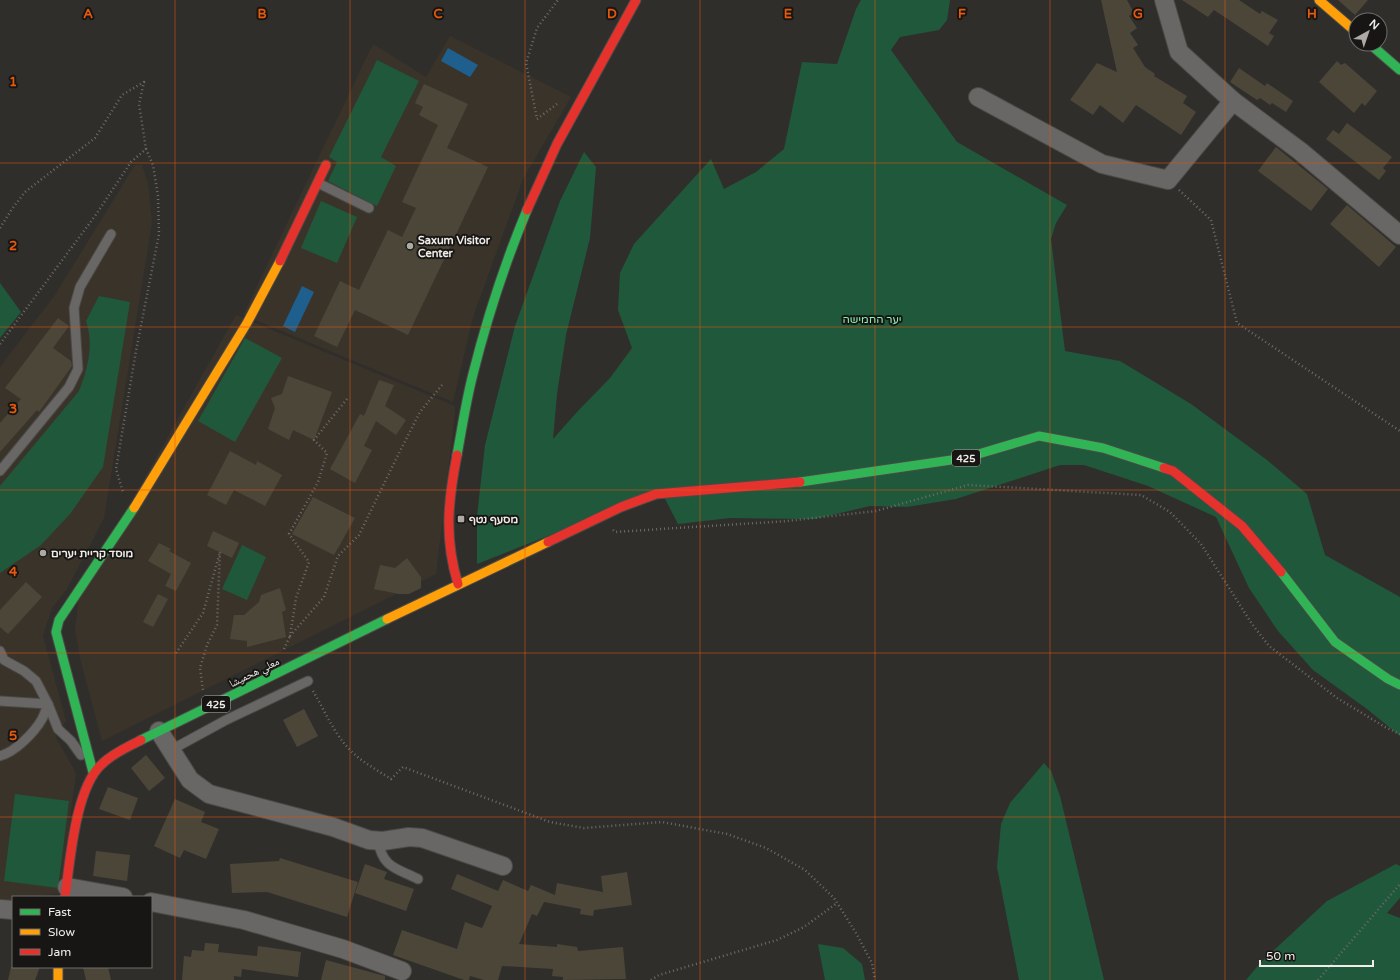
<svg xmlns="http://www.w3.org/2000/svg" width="1400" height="980" viewBox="0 0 1400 980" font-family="'Varela Round','Noto Naskh Arabic',Heebo,sans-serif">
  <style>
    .built { fill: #3a332a }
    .green { fill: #20583b }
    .water { fill: #1f5f8d }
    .building { fill: #4c4639 }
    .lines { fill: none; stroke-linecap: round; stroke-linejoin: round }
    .lane-casing { stroke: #4b4a47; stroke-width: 11 }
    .street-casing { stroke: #4b4a47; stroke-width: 20 }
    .fast-casing { stroke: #4b4a47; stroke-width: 11 }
    .slow-casing { stroke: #4b4a47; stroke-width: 11 }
    .jam-casing { stroke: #4b4a47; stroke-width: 11 }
    .path { stroke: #6e6c6a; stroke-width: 2.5; stroke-dasharray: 1 3; stroke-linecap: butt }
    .lane { stroke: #686765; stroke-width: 9 }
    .street { stroke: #686765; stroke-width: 18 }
    .fast { stroke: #30b455; stroke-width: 9 }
    .slow { stroke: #ff9f0a; stroke-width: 9 }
    .jam { stroke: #e5322d; stroke-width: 9 }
    .grid { fill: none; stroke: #e8590c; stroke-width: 1; stroke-opacity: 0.55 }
    .poi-dot { fill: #adaaa6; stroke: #181614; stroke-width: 1.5 }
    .labels { text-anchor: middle; stroke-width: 4; stroke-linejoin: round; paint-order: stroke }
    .shield { fill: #181614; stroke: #afaca9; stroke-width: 1 }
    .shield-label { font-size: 10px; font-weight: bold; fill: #f0ede9 }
    .poi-label { font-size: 11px; font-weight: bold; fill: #f0ede9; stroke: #181614; text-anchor: start }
    .park-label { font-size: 11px; fill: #86f6b6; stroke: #181614 }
    .street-label { font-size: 11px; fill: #f0ede9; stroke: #181614 }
    .grid-label { font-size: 13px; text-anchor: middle; font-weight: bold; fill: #e8590c; stroke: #181614; stroke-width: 4; stroke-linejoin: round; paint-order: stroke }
  </style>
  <rect width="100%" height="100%" fill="#302e2b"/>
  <!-- built -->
  <g class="built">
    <polygon points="450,36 571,97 523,179 473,317 453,402 243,315 373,44 426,77"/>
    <polygon points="135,165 142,165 148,183 152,222 104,518 67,589 52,608 43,636 66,721 55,736 76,773 60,893 33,897 13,897 13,900 0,901 0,367 55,295"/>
    <polygon points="236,315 455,406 454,421 436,574 102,741 80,658 75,630 79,595"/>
  </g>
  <!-- green -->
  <g class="green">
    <polygon points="861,0 950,0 947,20 939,30 900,37 891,50 957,142 1067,205 1056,223 1051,239 1065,351 1120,361 1191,404 1267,460 1307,494 1325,555 1400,597 1400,736 1367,709 1313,670 1278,631 1249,588 1216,517 1148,486 1084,465 1060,465 956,499 907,507 870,506 815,519 730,518 678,524 661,491 477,564 477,516 485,445 515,326 560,201 584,152 596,167 590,238 566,335 557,394 553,439 577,412 610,378 632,348 618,310 620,273 634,244 711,159 724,189 756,172 784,149 802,62 837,64 856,9"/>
    <polygon points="377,60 419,81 381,157 396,166 377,206 328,181 337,162 329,157"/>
    <polygon points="321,201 357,217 337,263 301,248"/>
    <polygon points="0,283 21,312 0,338"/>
    <path d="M99,296L130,302L103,467L70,514L41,545L0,573V486L79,391C88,368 94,345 86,321Z"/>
    <polygon points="245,338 282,358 235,442 198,421"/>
    <polygon points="242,545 266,557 247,600 222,589"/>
    <polygon points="1044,763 1051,771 1060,796 1104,980 1019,980 997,867 1001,824 1010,803"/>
    <polygon points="15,794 69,801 58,888 4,881"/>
    <polygon points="1396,864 1400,866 1400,898 1387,913 1400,918 1400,980 1246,980 1261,962 1327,901"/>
    <polygon points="818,944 843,948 862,964 865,980 825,980"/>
  </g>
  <!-- water -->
  <g class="water">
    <polygon points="448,48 478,65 470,77 441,61"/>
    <polygon points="302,286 314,292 295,332 283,326"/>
  </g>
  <!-- building -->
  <g class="building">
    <polygon points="1101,0 1127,0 1134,13 1129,16 1137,28 1130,33 1138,45 1133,48 1145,67 1155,74 1154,76 1187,96 1183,103 1196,112 1181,135 1136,105 1123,123 1100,105 1093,115 1070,100 1097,63 1117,72"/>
    <polygon points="1182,0 1239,0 1260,14 1262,11 1278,20 1269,33 1274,36 1268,46 1214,10 1208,17"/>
    <polygon points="1338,0 1368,0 1355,15"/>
    <polygon points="1337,61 1341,65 1345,63 1377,91 1365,106 1362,103 1354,113 1319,82"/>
    <polygon points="1239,68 1265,86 1267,83 1293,101 1286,112 1272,103 1270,105 1260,98 1257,100 1230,82"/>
    <polygon points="424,84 468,104 447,148 488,167 408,335 355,310 337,347 314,336 340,281 359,290 388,230 402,237 416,208 402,202 438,125 419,115 423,107 415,103"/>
    <polygon points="1347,123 1392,157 1383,168 1386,171 1379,180 1326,139 1333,130 1339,134"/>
    <polygon points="1276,147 1328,189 1311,211 1258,171"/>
    <polygon points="1347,205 1396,247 1379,267 1330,224"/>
    <polygon points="58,318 69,326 53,348 71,361 72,366 39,412 37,410 0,452 0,423 21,399 5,388"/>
    <polygon points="288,376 332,392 314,440 293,430 289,440 268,429 275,408 271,398 282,394"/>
    <polygon points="379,380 394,385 385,406 406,420 396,435 376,421 364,446 372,450 355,483 330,469 360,414 364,416"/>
    <polygon points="230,451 256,465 257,461 282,475 265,506 234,490 226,505 207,495"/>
    <polygon points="313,497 355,518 334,555 292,534"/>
    <polygon points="213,531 239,543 232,558 207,546"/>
    <polygon points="159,543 171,549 169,551 191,563 176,591 165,586 171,574 148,561"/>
    <polygon points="407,558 421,577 421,588 409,594 399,594 374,589 380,565 395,568"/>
    <polygon points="26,582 42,597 8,634 0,627 0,610"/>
    <polygon points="280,588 286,610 282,612 286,637 247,647 247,641 230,639 234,615 244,615 259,602 261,595"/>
    <polygon points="158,594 168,599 153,627 143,622"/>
    <polygon points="304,709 318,736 297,747 283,720"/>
    <polygon points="146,755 165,778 149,791 131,768"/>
    <polygon points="108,787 138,798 130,820 99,809"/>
    <polygon points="175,799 205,812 201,822 219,829 206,859 184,850 180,858 154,846"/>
    <polygon points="96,851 130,855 127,881 93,876"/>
    <polygon points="280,858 358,882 347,917 267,892 232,893 230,864 279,861"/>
    <polygon points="365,864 387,872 384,879 414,889 406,911 355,893"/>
    <polygon points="627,872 632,905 594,910 593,916 580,914 581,909 544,902 537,916 532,914 519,944 557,947 557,944 577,947 578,951 623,947 626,979 563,980 563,977 552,976 553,969 502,966 498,980 484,980 470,976 469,980 464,980 393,955 402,930 457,949 465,922 482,928 492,906 451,889 457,874 498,891 503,880 528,891 531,885 555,895 557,883 603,892 601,876"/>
    <polygon points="205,943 219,944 218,952 257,956 258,946 301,952 298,977 242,969 241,977 234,976 234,980 182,980 184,956 191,957 192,950 204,951"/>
    <polygon points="326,960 385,976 385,980 321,980"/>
    <polygon points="11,967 40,967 35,980 8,980"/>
    <polygon points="83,967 108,967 111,980 86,980"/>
  </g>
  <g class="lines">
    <defs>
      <g id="lane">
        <polyline points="318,183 369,208"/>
        <polyline points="0,471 69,387 78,369 74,308 80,287 111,234"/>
        <polyline points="0,651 4,660 24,671 36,681 48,704 58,729 71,741 81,755"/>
        <path d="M0,701L48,704C46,708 45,714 42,719C34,733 15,752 0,756"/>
        <polyline points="171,750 226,720 308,681"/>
        <path d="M378,841C383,868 396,868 418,879"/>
      </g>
      <g id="street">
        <polyline points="1164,0 1179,52 1233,101 1300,151 1400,235"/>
        <polyline points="978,97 1102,164 1168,180 1233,101"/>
        <polyline points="159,731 190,780 209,794 333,827 369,840 383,841 409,837 422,838 503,866"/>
        <polyline points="67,887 123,897"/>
        <polyline points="151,902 244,920 343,949 402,971"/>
        <polyline points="0,909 13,910"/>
      </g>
      <g id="fast">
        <polyline points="1370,44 1400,70"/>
        <path d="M457,455C462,428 466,401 473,374C487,318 505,263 527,210"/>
        <polyline points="800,482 965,458 1039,436 1103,448 1164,468"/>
        <polyline points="1281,572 1335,642 1388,679 1400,685"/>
        <polyline points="141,740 387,619"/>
        <polyline points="93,772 56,632 59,620 134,508"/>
      </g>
      <g id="slow">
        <polyline points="1319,0 1356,32"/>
        <polyline points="134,508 247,323 280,261"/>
        <polyline points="387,619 548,542"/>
        <polyline points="58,967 58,980"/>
      </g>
      <g id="jam">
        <polyline points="527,210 557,144 636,0"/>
        <polyline points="280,261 326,165"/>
        <path d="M457,455C448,501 444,538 458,584"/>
        <polyline points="1164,468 1173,471 1242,526 1281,572"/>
        <polyline points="548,542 621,507 656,494 800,482"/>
        <path d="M65,897C70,862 75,788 102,764C113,753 128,747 141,740"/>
      </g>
    </defs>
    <!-- lane casing -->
    <use href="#lane" class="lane-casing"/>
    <!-- street casing -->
    <use href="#street" class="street-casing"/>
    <!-- fast casing -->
    <use href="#fast" class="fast-casing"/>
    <!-- slow casing -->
    <use href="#slow" class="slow-casing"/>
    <!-- jam casing -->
    <use href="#jam" class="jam-casing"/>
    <!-- path -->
    <g class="path">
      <polyline points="557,104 537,119 526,63 537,28 558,0"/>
      <polyline points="1179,190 1211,220 1237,323 1400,431"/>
      <polyline points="0,228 12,209 25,192 95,138 122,95 144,82 139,104 146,149"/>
      <polyline points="0,344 95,216 131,162 146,149 153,165 158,196 159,234 136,351 116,469 123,492"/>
      <polyline points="347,399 314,440 327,453 318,482 289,534 309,562 296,598 290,636 324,597 338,556 359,535 400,451 420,412 442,385"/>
      <polyline points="613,530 615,532 787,521 876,511 968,485 1141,495 1170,512 1201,544 1252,624 1269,646 1337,698 1385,727 1400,734"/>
      <polyline points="284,649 290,636"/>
      <polyline points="176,653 203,613 220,552 217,625 207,645 200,668 203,690"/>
      <path d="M313,691C325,711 334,734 351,751C362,762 377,770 391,779L403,767L550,822L584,828L662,822L727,834L766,848L805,870L834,898L856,933L872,963L875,980"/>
      <polyline points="651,980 659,975 777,940 804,927 837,903"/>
      <polyline points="1318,980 1400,884"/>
    </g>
    <!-- lane -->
    <use href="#lane" class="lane"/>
    <!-- street -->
    <use href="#street" class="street"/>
    <!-- fast -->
    <use href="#fast" class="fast"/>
    <!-- slow -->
    <use href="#slow" class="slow"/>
    <!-- jam -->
    <use href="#jam" class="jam"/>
  </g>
  <!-- grid -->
  <path class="grid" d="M175,0V980M350,0V980M525,0V980M700,0V980M875,0V980M1050,0V980M1225,0V980M0,163H1400M0,327H1400M0,490H1400M0,653H1400M0,817H1400"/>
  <!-- markers -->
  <g class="poi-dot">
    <circle cx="410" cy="246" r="4"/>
    <rect x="457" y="515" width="8" height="8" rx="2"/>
    <circle cx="43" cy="553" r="4"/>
  </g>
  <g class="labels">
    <!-- shield labels -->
    <g class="shield">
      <rect x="952" y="450" width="28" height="16" rx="3"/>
      <rect x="202" y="696" width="28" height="16" rx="3"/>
    </g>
    <g class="shield-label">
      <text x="966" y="462">425</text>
      <text x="216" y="708">425</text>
    </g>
    <!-- poi labels -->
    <g class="poi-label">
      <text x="418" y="244">Saxum Visitor<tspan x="418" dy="13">Center</tspan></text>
      <text x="469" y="523">מסעף נטף</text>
      <text x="51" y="557">מוסד קריית יערים</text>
    </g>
    <!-- park labels -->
    <g class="park-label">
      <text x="872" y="323">יער החמישה</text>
    </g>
    <!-- street labels -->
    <g class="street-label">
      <text transform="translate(254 672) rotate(-26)" y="4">معلي هحميشا</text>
    </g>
  </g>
  <g class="grid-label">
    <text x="88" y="18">A</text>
    <text x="262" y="18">B</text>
    <text x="438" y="18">C</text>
    <text x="612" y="18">D</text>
    <text x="788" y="18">E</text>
    <text x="962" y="18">F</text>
    <text x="1138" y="18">G</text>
    <text x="1312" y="18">H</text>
    <text x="13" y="86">1</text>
    <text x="13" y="250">2</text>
    <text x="13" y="413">3</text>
    <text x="13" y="576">4</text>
    <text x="13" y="740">5</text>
  </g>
  <!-- legend -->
  <rect x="12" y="896" width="140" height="72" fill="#181614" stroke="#6e6c69"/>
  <rect x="20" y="909" width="20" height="6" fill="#30b455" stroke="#6e6c69"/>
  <text x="48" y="916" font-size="12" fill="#f0ede9">Fast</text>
  <rect x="20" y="929" width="20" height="6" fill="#ff9f0a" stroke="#6e6c69"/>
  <text x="48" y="936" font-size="12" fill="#f0ede9">Slow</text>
  <rect x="20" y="949" width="20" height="6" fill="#e5322d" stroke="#6e6c69"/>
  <text x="48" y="956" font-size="12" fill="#f0ede9">Jam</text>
  <!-- north arrow -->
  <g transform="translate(1368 32) rotate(40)"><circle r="19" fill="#181614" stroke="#6e6c69"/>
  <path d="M0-3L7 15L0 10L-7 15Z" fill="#adaaa6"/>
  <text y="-6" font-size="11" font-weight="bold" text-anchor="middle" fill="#f0ede9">N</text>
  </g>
  <!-- scale -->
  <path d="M1260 960v6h113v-6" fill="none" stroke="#f0ede9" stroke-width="2"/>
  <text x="1266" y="960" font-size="12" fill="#f0ede9" stroke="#181614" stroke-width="3" paint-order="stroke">50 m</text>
</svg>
